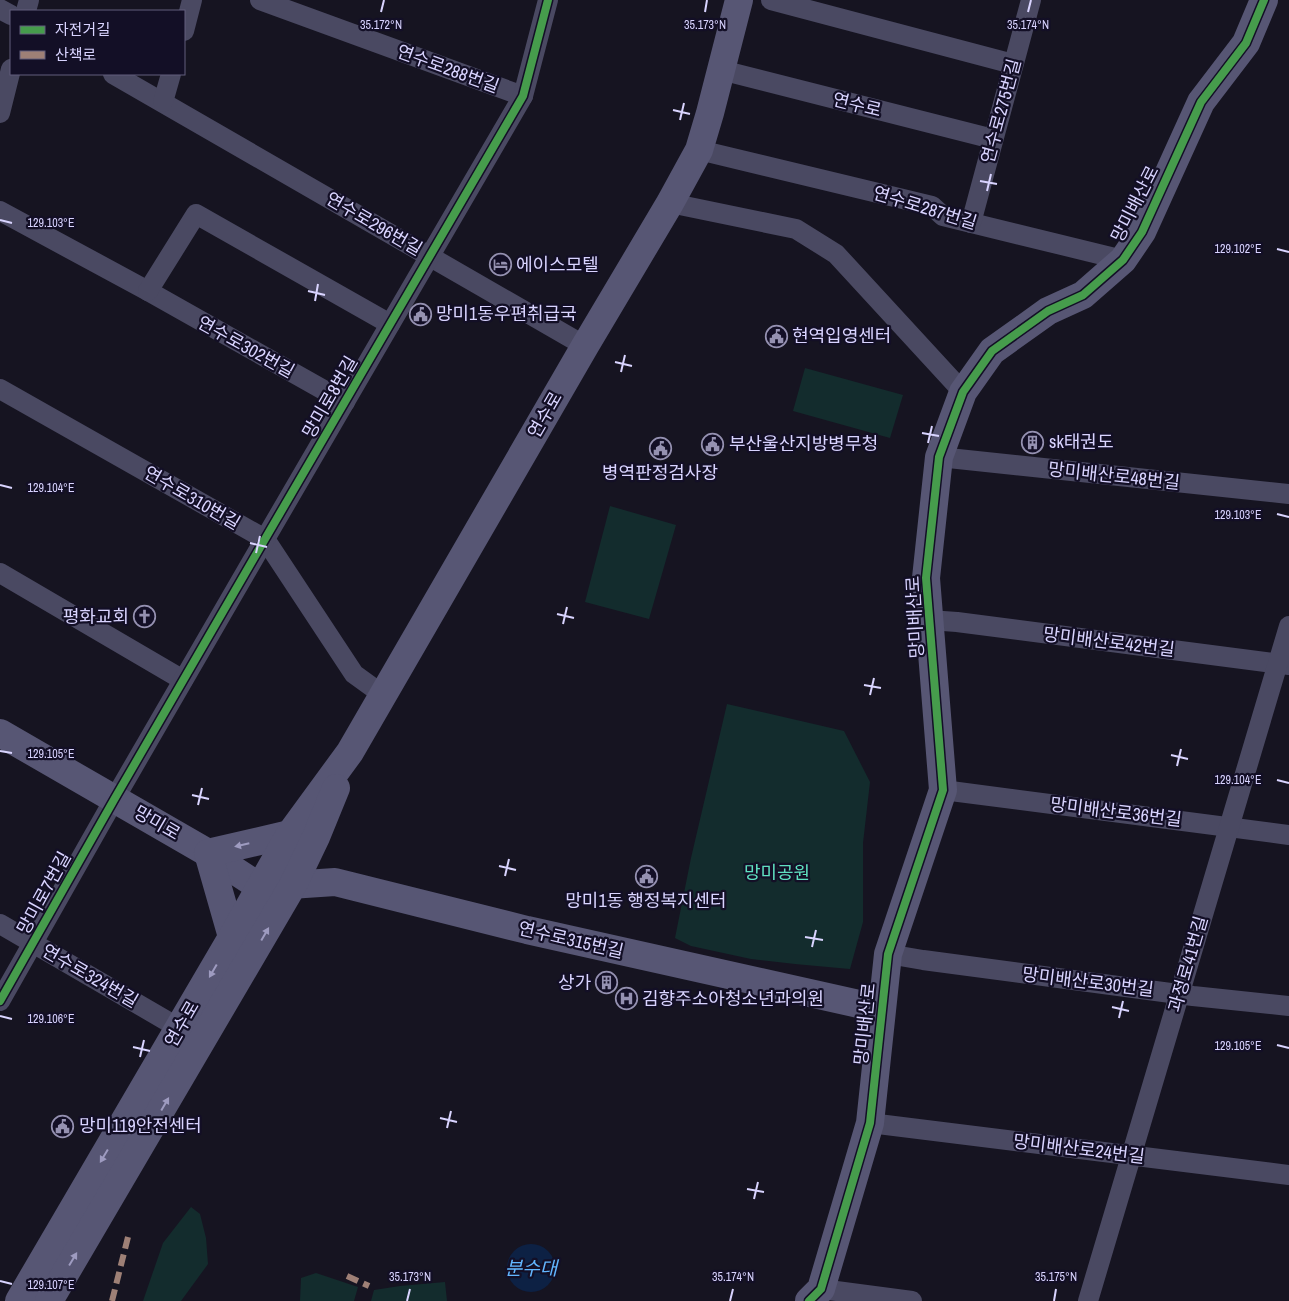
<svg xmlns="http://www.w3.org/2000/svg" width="1289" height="1301" viewBox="0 0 1289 1301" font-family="'Archivo Narrow','Noto Sans KR',sans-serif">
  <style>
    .green { fill: #132c2d }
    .water { fill: #0d2144 }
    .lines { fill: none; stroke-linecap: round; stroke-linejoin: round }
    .street { stroke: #4a4962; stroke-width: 20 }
    .secondary { stroke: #575674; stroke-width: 28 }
    .quiet { stroke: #9e8076; stroke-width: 6; stroke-dasharray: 12 6; stroke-linecap: butt }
    .cycleway-casing { stroke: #130f26; stroke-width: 11 }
    .cycleway { stroke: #469c4c; stroke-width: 8 }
    .oneway { fill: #9e9bc0 }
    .ticks { fill: none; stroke: #d9d4ff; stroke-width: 2 }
    .labels { text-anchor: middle; stroke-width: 4.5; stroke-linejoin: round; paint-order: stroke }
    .street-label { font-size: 18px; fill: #d9d4ff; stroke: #130f26 }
    .poi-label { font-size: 18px; fill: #d9d4ff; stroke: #130f26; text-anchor: start }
    .park-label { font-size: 18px; fill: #5fe0c0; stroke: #130f26 }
    .water-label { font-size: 19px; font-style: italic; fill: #62b6ff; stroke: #130f26 }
    .ticks-label { font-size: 12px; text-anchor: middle; fill: #d9d4ff; stroke: #130f26; stroke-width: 4.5; stroke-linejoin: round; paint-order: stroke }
  </style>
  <rect width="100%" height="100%" fill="#161421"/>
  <!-- green -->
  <g class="green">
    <polygon points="805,368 903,395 890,438 793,411"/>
    <polygon points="610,506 676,525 649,619 585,602"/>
    <polygon points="727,704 844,731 870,782 863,843 863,922 850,969 795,964 751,959 691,946 675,938 691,858"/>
    <polygon points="191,1207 200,1214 206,1238 208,1264 181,1301 143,1301 163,1243"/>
    <polygon points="316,1273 358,1287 354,1301 300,1301 301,1278"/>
    <polygon points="445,1282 447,1301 371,1301 374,1290 400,1286"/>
  </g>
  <!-- water -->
  <circle class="water" cx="531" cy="1268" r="24"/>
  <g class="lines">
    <!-- street -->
    <g class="street">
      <polyline points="260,0 523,96"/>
      <polyline points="771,0 1013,64"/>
      <polyline points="0,9 11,15"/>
      <polyline points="26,11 29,0"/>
      <polyline points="184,31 192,0"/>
      <polyline points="721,70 993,139"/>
      <polyline points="113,74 585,346"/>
      <polyline points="163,102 171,74"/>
      <polyline points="0,113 11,69"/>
      <polyline points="699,150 932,206 943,216 1123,260"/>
      <polyline points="670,203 796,229 836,254 963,392"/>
      <polyline points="0,211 148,291 345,402"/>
      <polyline points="971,223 1031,0"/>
      <polyline points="148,291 196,214 390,324"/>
      <polyline points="0,389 265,539 354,674 383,695"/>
      <polyline points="939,457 1289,494"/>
      <polyline points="0,573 183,680"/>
      <polyline points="929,620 957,622 1289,665"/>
      <polyline points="943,790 1289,835"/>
      <polyline points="0,924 179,1028"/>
      <polyline points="888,954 923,960 1193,996 1289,1006"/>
      <polyline points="0,1001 115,798 265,539 523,96 548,0"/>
      <polyline points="870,1123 1289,1175"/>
      <polyline points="821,1289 912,1301"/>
      <polyline points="1088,1301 1289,626"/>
    </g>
    <!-- secondary -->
    <g class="secondary">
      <polyline points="0,733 208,853 260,887 335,882 527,930 881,1009"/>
      <polyline points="232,937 208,853 290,834"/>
      <polyline points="19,1301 232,937 290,834 350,752 585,346 670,203 699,150 710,113 739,0"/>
      <polyline points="49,1301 293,885 316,837 336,788"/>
      <polyline points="809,1301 821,1289 870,1123 888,954 943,790 926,578 939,457 963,392 992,351 1048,311 1083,295 1123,260 1142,232 1201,102 1246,43 1264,0"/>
    </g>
    <!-- quiet -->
    <g class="quiet">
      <polyline points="347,1276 369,1286"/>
      <polyline points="112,1301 128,1237"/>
    </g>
    <defs>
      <g id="cycleway">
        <polyline points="0,1001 115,798 265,539 523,96 548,0"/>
        <polyline points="809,1301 821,1289 870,1123 888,954 943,790 926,578 939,457 963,392 992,351 1048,311 1083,295 1123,260 1142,232 1201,102 1246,43 1264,0"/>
      </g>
    </defs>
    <!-- cycleway casing -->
    <use href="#cycleway" class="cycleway-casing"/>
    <!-- cycleway -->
    <use href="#cycleway" class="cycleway"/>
  </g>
  <!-- one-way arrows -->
  <defs><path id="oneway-solid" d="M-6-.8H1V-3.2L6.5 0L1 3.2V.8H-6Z" transform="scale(1.25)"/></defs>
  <g class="oneway">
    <use href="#oneway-solid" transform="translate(242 845) rotate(167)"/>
    <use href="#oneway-solid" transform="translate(265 934) rotate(-60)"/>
    <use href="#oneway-solid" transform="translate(213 971) rotate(120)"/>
    <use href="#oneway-solid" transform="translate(165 1104) rotate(-60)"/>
    <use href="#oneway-solid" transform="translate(104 1156) rotate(121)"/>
    <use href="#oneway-solid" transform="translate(73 1259) rotate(-59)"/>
  </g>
  <!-- ticks -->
  <path class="ticks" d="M381,12L384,0M705,12L707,0M1028,12L1031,0M673,110L690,114M680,120L684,103M980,181L997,184M987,191L991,174M0,220L12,223M1277,249L1289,252M308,291L325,295M315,301L318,284M615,362L632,366M621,372L625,355M922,433L939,436M928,443L932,426M0,485L12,488M1277,514L1289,517M250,543L267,547M256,553L260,536M557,614L574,618M563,624L567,607M864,685L881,688M870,695L874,678M0,751L12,753M1171,755L1188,759M1177,766L1181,749M1277,780L1289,783M192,795L209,799M198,805L202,788M499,866L516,870M505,876L509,859M805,937L823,940M812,947L816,930M1112,1007L1129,1011M0,1016L12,1019M1119,1018L1123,1001M1277,1045L1289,1048M133,1047L150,1051M140,1057L144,1040M440,1118L457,1122M447,1128L451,1111M747,1189L764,1192M754,1199L758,1182M0,1281L12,1284M407,1301L410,1289M730,1301L733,1289M1054,1301L1056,1289"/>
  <!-- icons -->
  <defs>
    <symbol id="hotel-ring" viewBox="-11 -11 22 22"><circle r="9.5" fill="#130f26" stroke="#9591b1" stroke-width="1.5"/><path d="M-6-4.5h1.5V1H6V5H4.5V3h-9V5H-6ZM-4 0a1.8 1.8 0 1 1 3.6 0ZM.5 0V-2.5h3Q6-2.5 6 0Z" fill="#9591b1"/></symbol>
    <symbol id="civic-ring" viewBox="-11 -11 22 22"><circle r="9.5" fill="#130f26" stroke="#9591b1" stroke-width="1.5"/><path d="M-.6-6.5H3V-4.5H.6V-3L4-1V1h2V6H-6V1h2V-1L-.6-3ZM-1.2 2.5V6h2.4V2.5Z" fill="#9591b1"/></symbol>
    <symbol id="building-ring" viewBox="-11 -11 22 22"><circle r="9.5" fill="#130f26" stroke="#9591b1" stroke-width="1.5"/><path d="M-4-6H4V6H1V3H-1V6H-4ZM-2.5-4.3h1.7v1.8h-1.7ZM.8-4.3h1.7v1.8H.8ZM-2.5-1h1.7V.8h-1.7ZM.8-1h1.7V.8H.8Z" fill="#9591b1"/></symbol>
    <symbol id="church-ring" viewBox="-11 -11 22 22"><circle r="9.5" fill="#130f26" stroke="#9591b1" stroke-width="1.5"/><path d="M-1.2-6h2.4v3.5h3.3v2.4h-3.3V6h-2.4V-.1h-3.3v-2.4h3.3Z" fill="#9591b1"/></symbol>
    <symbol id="hospital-ring" viewBox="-11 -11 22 22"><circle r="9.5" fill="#130f26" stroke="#9591b1" stroke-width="1.5"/><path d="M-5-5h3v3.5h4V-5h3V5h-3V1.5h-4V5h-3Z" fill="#9591b1"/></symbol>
  </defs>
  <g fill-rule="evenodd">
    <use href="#hotel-ring" x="488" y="252" width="25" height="25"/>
    <use href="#civic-ring" x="408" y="302" width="25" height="25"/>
    <use href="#civic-ring" x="764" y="324" width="25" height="25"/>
    <use href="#building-ring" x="1020" y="430" width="25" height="25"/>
    <use href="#civic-ring" x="700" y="432" width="25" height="25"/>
    <use href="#civic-ring" x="648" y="436" width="25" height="25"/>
    <use href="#church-ring" x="132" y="604" width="25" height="25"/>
    <use href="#civic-ring" x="634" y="864" width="25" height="25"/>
    <use href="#building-ring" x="594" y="970" width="25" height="25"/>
    <use href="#hospital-ring" x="614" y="986" width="25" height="25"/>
    <use href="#civic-ring" x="50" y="1114" width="25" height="25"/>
  </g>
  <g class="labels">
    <!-- street labels -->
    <g class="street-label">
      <text transform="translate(448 69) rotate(20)" y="6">연수로288번길</text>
      <text transform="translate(857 105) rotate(14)" y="6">연수로</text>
      <text transform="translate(1001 111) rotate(-75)" y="6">연수로275번길</text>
      <text transform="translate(1135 204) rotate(-63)" y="6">망미배산로</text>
      <text transform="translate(925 208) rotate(17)" y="6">연수로287번길</text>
      <text transform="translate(374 224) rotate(30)" y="6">연수로296번길</text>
      <text transform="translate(246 347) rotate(29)" y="6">연수로302번길</text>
      <text transform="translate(330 397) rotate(-60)" y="6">망미로8번길</text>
      <text transform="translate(545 415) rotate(-60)" y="6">연수로</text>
      <text transform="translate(1114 476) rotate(6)" y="6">망미배산로48번길</text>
      <text transform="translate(192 498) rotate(30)" y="6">연수로310번길</text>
      <text transform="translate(915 617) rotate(-93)" y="6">망미배산로</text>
      <text transform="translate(1109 642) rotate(7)" y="6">망미배산로42번길</text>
      <text transform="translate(1116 812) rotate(7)" y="6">망미배산로36번길</text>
      <text transform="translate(157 823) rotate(30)" y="6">망미로</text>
      <text transform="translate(44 893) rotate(-61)" y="6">망미로7번길</text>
      <text transform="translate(571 940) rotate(13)" y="6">연수로315번길</text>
      <text transform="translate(1188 964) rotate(-74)" y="6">과정로41번길</text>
      <text transform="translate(90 976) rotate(30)" y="6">연수로324번길</text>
      <text transform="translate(1088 982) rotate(7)" y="6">망미배산로30번길</text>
      <text transform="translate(182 1024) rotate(-60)" y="6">연수로</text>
      <text transform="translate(865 1024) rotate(-84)" y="6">망미배산로</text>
      <text transform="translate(1079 1149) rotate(7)" y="6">망미배산로24번길</text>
    </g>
    <!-- poi labels -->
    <g class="poi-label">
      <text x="516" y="271">에이스모텔</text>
      <text x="436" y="320">망미1동우편취급국</text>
      <text x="792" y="342">현역입영센터</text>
      <text x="1049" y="448">sk태권도</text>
      <text x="729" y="450">부산울산지방병무청</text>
      <text x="660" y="479" text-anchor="middle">병역판정검사장</text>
      <text x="129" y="623" text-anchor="end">평화교회</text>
      <text x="646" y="907" text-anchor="middle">망미1동 행정복지센터</text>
      <text x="591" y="989" text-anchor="end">상가</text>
      <text x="642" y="1005">김향주소아청소년과의원</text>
      <text x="79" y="1132">망미119안전센터</text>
    </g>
    <!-- park labels -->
    <g class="park-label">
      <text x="777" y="879">망미공원</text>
    </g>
    <!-- water labels -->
    <g class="water-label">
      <text x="531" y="1275">분수대</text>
    </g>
  </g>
  <g class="ticks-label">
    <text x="381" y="29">35.172°N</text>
    <text x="705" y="29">35.173°N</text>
    <text x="1028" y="29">35.174°N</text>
    <text x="51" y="227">129.103°E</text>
    <text x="1238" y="253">129.102°E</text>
    <text x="51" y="492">129.104°E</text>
    <text x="1238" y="519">129.103°E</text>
    <text x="51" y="758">129.105°E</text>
    <text x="1238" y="784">129.104°E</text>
    <text x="51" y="1023">129.106°E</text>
    <text x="1238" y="1050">129.105°E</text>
    <text x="410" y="1281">35.173°N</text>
    <text x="733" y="1281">35.174°N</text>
    <text x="1056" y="1281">35.175°N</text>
    <text x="51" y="1289">129.107°E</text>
  </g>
  <!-- legend -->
  <rect x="10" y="10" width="175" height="65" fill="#130f26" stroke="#625e7d"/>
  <rect x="20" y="26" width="25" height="8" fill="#469c4c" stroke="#625e7d"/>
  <text x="55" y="35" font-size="15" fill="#d9d4ff">자전거길</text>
  <rect x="20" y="51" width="25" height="8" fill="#9e8076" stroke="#625e7d"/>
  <text x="55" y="60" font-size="15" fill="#d9d4ff">산책로</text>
</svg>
